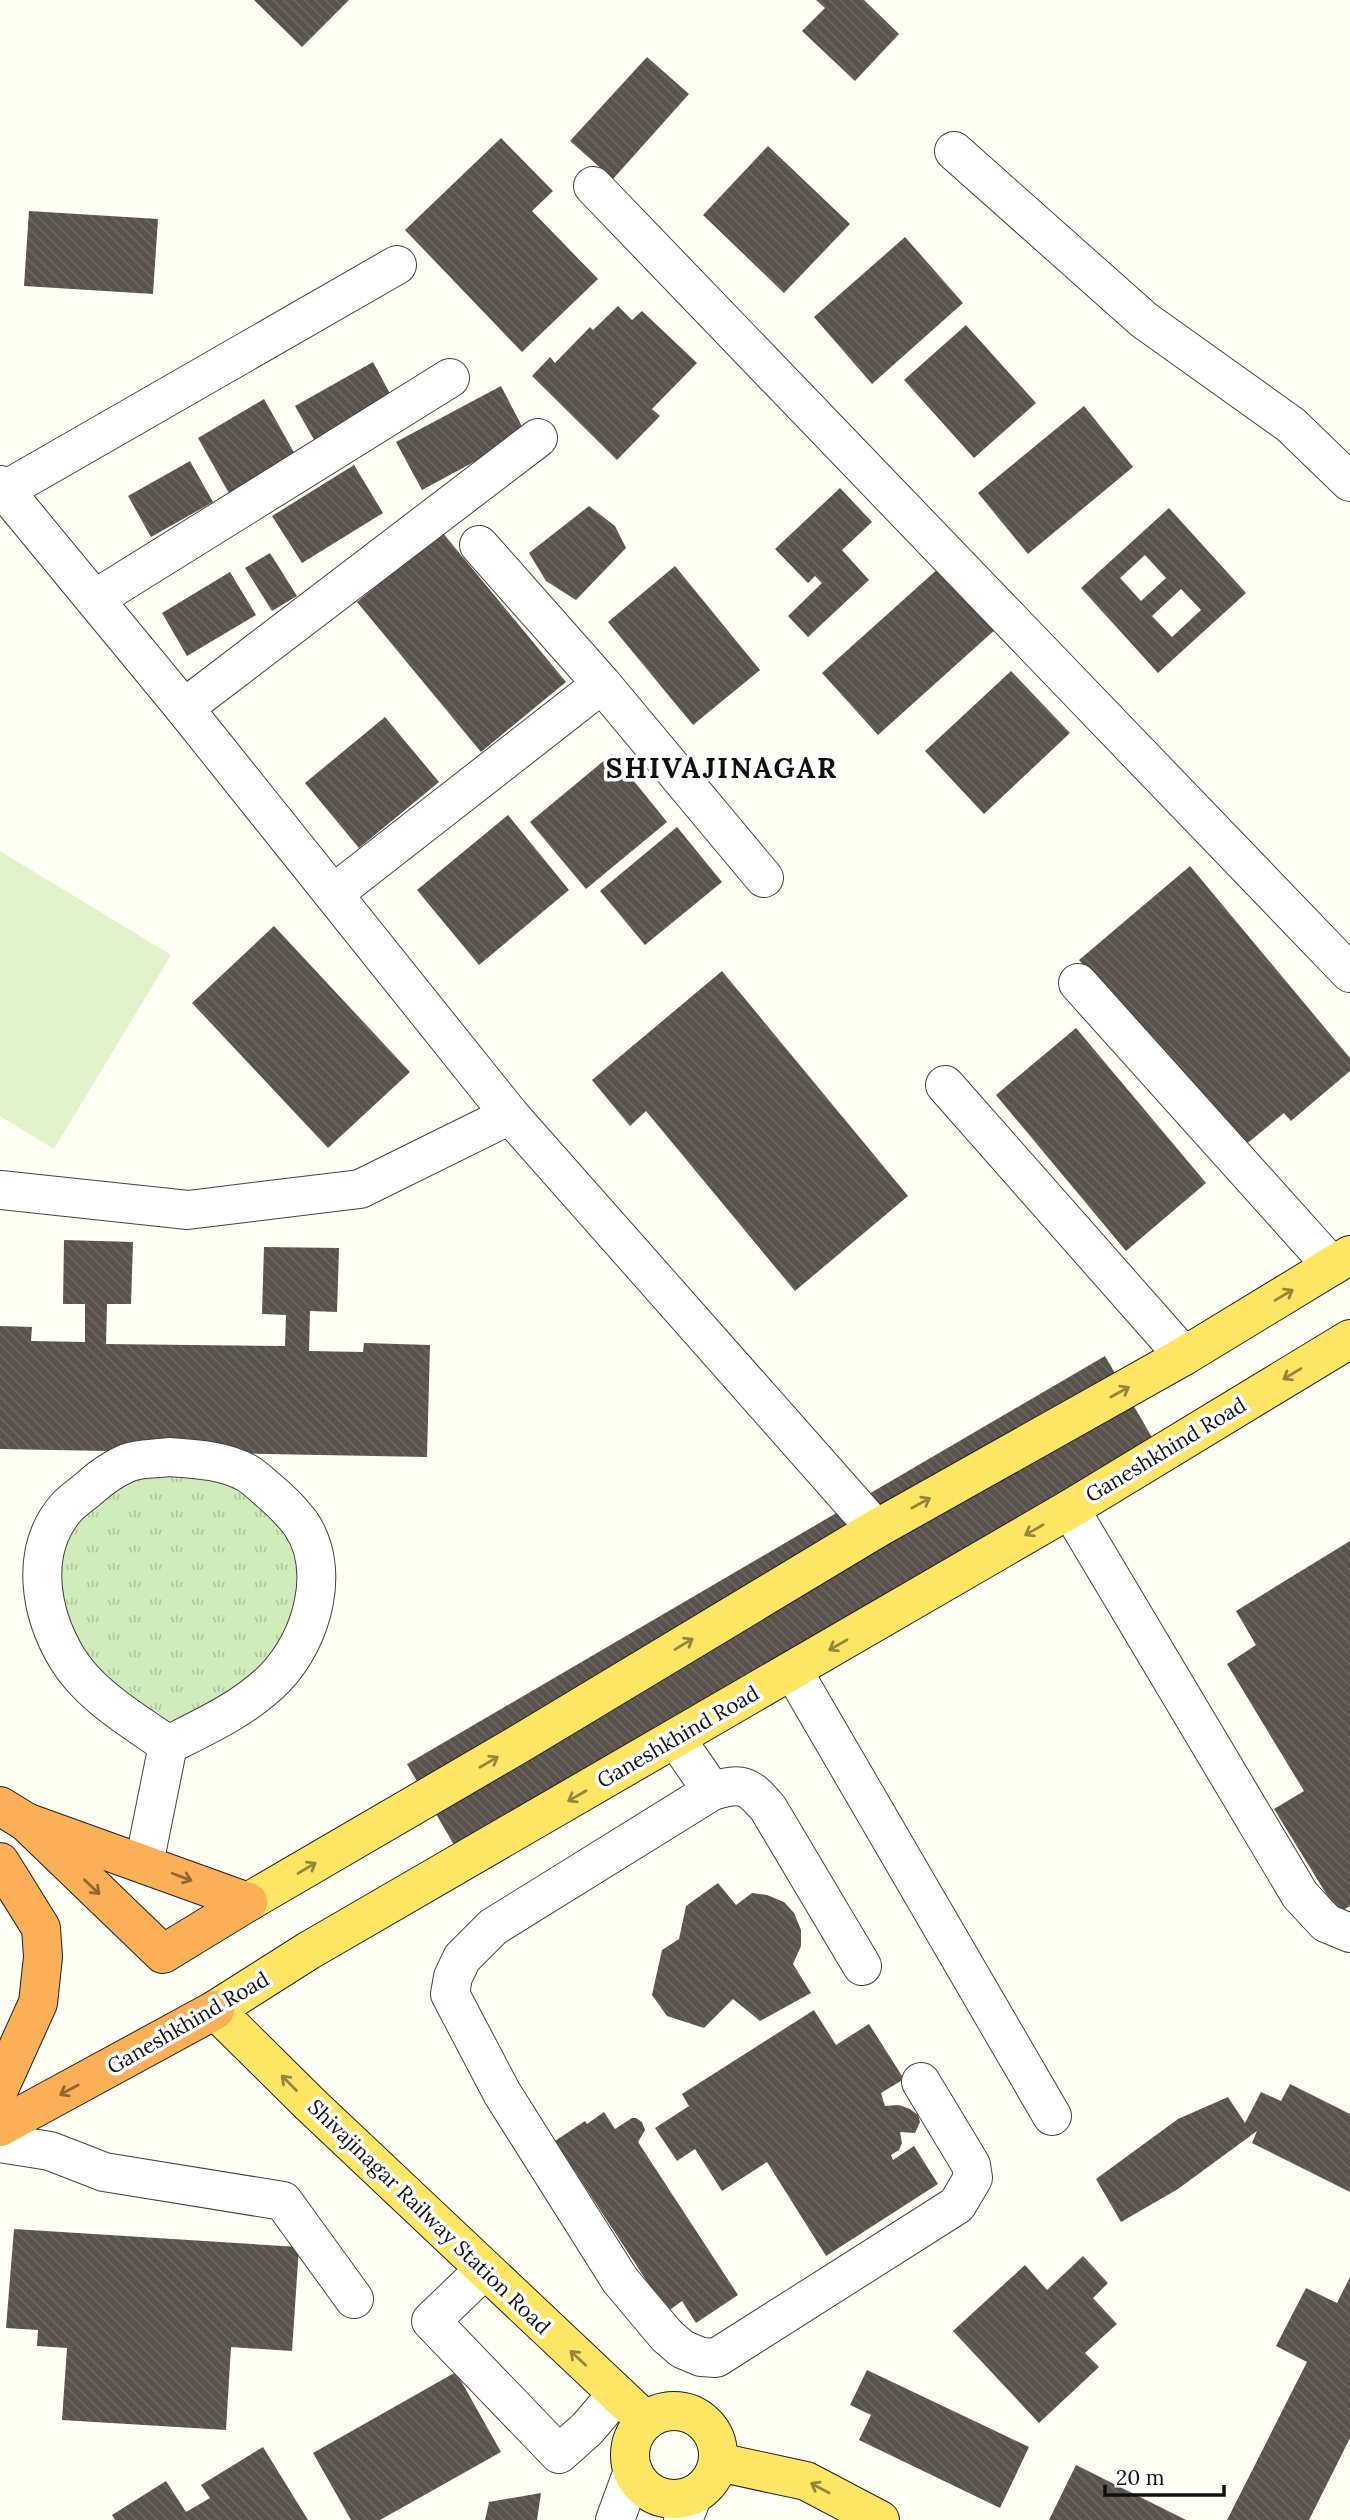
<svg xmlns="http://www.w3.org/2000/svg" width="1350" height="2520" viewBox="0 0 1350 2520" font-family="Lora,serif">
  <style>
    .grass { fill: url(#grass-tufts) }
    .pitch { fill: #e2f3cc }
    .building { fill: url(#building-back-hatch); fill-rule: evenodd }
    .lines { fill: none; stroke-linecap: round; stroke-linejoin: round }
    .minor-casing { stroke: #434343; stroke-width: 40 }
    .major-casing { stroke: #212121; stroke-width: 40 }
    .highway-casing { stroke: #212121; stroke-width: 40 }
    .minor { stroke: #fff; stroke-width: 38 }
    .major { stroke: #fee664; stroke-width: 38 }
    .highway { stroke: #fbaf56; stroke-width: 38 }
    .oneway { stroke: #93863e }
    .oneway2 { stroke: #916736 }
    .labels { text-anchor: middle; stroke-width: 7; stroke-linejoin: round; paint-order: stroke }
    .street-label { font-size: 21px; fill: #101010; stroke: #fff }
    .district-label { font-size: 28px; font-weight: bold; letter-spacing: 2px; fill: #101010; stroke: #fff }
  </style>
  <defs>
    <pattern id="grass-tufts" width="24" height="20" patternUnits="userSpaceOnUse" patternTransform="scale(1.75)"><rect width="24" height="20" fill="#d0ecba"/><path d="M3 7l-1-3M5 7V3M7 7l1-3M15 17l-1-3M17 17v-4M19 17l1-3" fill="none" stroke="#b2c99f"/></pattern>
    <pattern id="building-back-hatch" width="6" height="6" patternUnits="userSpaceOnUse" patternTransform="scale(1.75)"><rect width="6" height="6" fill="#5a524c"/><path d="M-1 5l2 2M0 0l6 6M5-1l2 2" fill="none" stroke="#6d6661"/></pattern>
  </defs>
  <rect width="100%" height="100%" fill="#fffef4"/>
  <!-- grass -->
  <path class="grass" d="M158,1473C177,1475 199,1475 217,1480C233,1484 245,1494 257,1505C312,1550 309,1613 264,1664C239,1692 203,1707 169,1724C138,1702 108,1682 85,1652C27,1576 73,1494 158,1473Z"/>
  <!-- pitch -->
  <polygon class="pitch" points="0,851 171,955 54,1149 0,1116"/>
  <!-- building -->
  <g class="building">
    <polygon points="254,0 349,0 302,47"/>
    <polygon points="816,0 864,0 899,34 855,81 802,31 825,8"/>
    <polygon points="647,57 689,94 613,179 570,141"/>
    <polygon points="501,138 553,191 532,211 598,279 522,352 405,230"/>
    <polygon points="768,146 850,224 784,293 703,215"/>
    <polygon points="29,211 158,219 153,294 24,286"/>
    <polygon points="905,237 963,303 872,384 814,317"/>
    <polygon points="618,306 632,320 642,311 697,363 652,409 660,416 617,460 532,376 550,357 555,363 590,327 593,330"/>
    <polygon points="966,325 1036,403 974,458 904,380"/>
    <polygon points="373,362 394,401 317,445 295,406"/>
    <polygon points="501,386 526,434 422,490 396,442"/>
    <polygon points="264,399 296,456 230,495 198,438"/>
    <polygon points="1084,406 1133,467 1028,554 978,493"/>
    <polygon points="190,461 213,502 151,537 128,496"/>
    <polygon points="354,465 383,513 302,563 272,516"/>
    <polygon points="840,488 872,522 842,550 869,580 808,637 788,616 822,583 815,576 808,583 775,549"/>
    <polygon points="589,506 615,526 626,548 576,600 546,581 529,553"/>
    <path d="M1169,508L1246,593L1158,673L1081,588ZM1145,555L1166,578L1141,601L1120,578ZM1181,589L1201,610L1172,637L1152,616Z"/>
    <polygon points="442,532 566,682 481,752 357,602"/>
    <polygon points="270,553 297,596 272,611 245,568"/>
    <polygon points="675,566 760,670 693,725 608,622"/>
    <polygon points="941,566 997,628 878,735 822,673"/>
    <polygon points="230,572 256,615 187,656 162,613"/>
    <polygon points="1011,671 1070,733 984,814 925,751"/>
    <polygon points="385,717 439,782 359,848 305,783"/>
    <polygon points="612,754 667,822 586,889 530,822"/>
    <polygon points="508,815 569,890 479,965 417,890"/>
    <polygon points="677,827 722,882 645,945 600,891"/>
    <polygon points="1190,866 1350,1058 1350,1071 1291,1121 1284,1113 1238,1151 1079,960"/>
    <polygon points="274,926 410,1072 328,1148 192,1003"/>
    <polygon points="722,971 908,1196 795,1291 646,1111 630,1126 592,1080"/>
    <polygon points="1076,1028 1206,1183 1126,1251 996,1095"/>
    <polygon points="64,1240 133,1242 131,1304 107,1304 106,1344 285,1346 286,1315 262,1314 264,1247 339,1248 337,1312 310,1311 309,1351 363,1352 364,1343 430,1345 427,1457 0,1449 0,1326 32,1327 31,1341 85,1342 85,1304 63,1304"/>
    <polygon points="1105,1356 1165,1460 468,1869 407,1764"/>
    <polygon points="1350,1541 1350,1906 1338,1913 1274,1809 1304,1791 1227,1664 1256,1645 1236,1611"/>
    <polygon points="718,1883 736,1905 752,1893 767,1895 784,1902 794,1913 801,1930 801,1946 793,1964 811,1993 760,2021 733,1999 704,2028 667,2016 652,1995 662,1950 679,1939 686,1906"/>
    <polygon points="814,2010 836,2045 869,2024 904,2079 881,2093 885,2106 899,2105 910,2109 918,2115 920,2122 915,2133 900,2132 902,2143 899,2150 891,2155 893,2160 914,2146 938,2184 826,2256 767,2162 722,2191 695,2149 677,2161 655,2128 689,2106 682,2094"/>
    <polygon points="1290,2084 1350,2114 1350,2192 1252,2143 1257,2131 1178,2189 1121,2222 1096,2179 1178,2119 1228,2097 1245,2123 1261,2092 1281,2101"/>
    <polygon points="604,2112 615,2129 632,2118 636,2118 642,2122 645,2130 638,2142 738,2295 696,2323 682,2301 667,2312 555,2141 585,2121 587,2124"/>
    <polygon points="14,2229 299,2247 292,2351 231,2347 226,2430 62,2420 67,2348 37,2346 38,2330 6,2328"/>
    <polygon points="1083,2256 1108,2283 1093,2298 1117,2324 1085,2353 1099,2367 1039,2423 953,2331 1025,2265 1047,2290"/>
    <polygon points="1350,2277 1350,2438 1309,2520 1227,2520 1307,2362 1276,2346 1306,2288 1337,2303"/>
    <polygon points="867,2370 1029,2447 1000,2508 859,2440 871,2415 850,2405"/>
    <polygon points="456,2372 501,2452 380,2520 351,2520 313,2453"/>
    <polygon points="263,2447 308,2520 115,2520 112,2515 166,2481 186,2512 210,2498 201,2485"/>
    <polygon points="1076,2465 1186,2520 1049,2520"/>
    <polygon points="541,2493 537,2520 485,2520 489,2502"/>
  </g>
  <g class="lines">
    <defs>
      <g id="minor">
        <polyline points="954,151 1144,320 1291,425 1350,482"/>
        <polyline points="593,186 1350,973"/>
        <polyline points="0,485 184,708 510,1115 876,1529"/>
        <polyline points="0,493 397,265"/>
        <polyline points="479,545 602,684 764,878"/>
        <polyline points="95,599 450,378"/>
        <polyline points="184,708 538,438"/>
        <polyline points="333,894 602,684"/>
        <polyline points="1078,983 1332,1266"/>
        <polyline points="945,1085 1184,1356"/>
        <polyline points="0,1190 188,1210 360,1189 510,1115"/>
        <path d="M169,1457C196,1459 223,1460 247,1473C254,1477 261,1484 268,1490C279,1499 292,1512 301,1524C332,1570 312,1639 276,1677C246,1708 206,1726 168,1745C133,1720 90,1696 67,1658C40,1613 29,1551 66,1508C72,1501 80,1496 87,1490C98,1480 113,1469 127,1463C139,1458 156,1459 169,1457Z"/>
        <polyline points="1070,1509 1300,1895 1326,1923 1350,1933"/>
        <polyline points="793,1671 1052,2116"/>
        <polyline points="676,1739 712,1791"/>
        <polyline points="144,1864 168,1745"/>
        <path d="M862,1966L768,1808C748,1785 743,1782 712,1791L493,1927L462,1958L453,1977L450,1994L502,2093L620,2280L667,2336L682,2349L701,2357L716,2358L957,2205L973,2178L971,2165L921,2082"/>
        <polyline points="0,2143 50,2151 104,2172 283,2201 354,2299"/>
        <polyline points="484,2270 431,2321 559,2454 587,2429 617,2394"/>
        <polyline points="615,2520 633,2471"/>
        <polyline points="683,2520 693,2495"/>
      </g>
      <g id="major">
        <polyline points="248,1902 519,1744 876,1529 1184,1356 1350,1255"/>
        <circle cx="674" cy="2455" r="44"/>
        <polyline points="646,2421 311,2105 215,2010 308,1951 1070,1509 1350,1339"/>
        <polyline points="718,2462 806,2481 880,2520"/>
      </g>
      <g id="highway">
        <polyline points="0,1806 26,1822 248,1902"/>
        <polyline points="26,1822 163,1954 248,1902"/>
        <polyline points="0,1862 41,1928 43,1957 38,2003 0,2087"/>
        <polyline points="0,2127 215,2010"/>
      </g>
    </defs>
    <!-- minor casing -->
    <use href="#minor" class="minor-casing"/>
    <!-- major casing -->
    <use href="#major" class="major-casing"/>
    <!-- highway casing -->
    <use href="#highway" class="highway-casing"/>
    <!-- minor -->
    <use href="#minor" class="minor"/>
    <!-- major -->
    <use href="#major" class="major"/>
    <!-- highway -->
    <use href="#highway" class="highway"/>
  </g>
  <!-- one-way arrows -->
  <defs><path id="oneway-shaft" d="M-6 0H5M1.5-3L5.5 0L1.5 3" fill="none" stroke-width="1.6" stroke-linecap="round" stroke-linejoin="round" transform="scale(1.75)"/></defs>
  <g class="oneway">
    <use href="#oneway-shaft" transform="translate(1284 1295) rotate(-31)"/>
    <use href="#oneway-shaft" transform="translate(1292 1374) rotate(149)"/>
    <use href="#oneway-shaft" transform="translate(1120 1392) rotate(-29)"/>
    <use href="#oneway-shaft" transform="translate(921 1503) rotate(-29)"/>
    <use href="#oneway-shaft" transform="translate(1034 1530) rotate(150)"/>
    <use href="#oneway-shaft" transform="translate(684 1644) rotate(-31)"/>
    <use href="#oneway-shaft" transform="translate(838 1645) rotate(150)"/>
    <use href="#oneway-shaft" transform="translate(489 1762) rotate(-30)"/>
    <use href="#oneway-shaft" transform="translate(577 1796) rotate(150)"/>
    <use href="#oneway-shaft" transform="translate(307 1868) rotate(-31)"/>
    <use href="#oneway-shaft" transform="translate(289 2083) rotate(-135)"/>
    <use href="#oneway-shaft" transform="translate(578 2358) rotate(-137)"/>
    <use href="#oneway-shaft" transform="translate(820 2488) rotate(-152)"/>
  </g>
  <g class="oneway2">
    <use href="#oneway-shaft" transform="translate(182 1877) rotate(21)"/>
    <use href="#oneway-shaft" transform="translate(92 1887) rotate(44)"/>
    <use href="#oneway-shaft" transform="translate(69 2090) rotate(152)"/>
  </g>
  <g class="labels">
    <!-- street labels -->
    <g class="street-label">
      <text transform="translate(1166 1450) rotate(-31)" y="7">Ganeshkhind Road</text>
      <text transform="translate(678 1737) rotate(-30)" y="7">Ganeshkhind Road</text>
      <text transform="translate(188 2023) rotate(-30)" y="7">Ganeshkhind Road</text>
      <text transform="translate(429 2217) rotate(44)" y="7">Shivajinagar Railway Station Road</text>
    </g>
    <!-- district labels -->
    <g class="district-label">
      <text x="722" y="778">SHIVAJINAGAR</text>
    </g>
  </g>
  <!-- scale -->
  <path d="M1105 2485v10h119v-10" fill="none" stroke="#101010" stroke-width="3.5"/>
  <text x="1116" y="2485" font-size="21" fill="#101010" stroke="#ffffff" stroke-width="5" paint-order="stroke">20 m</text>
</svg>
